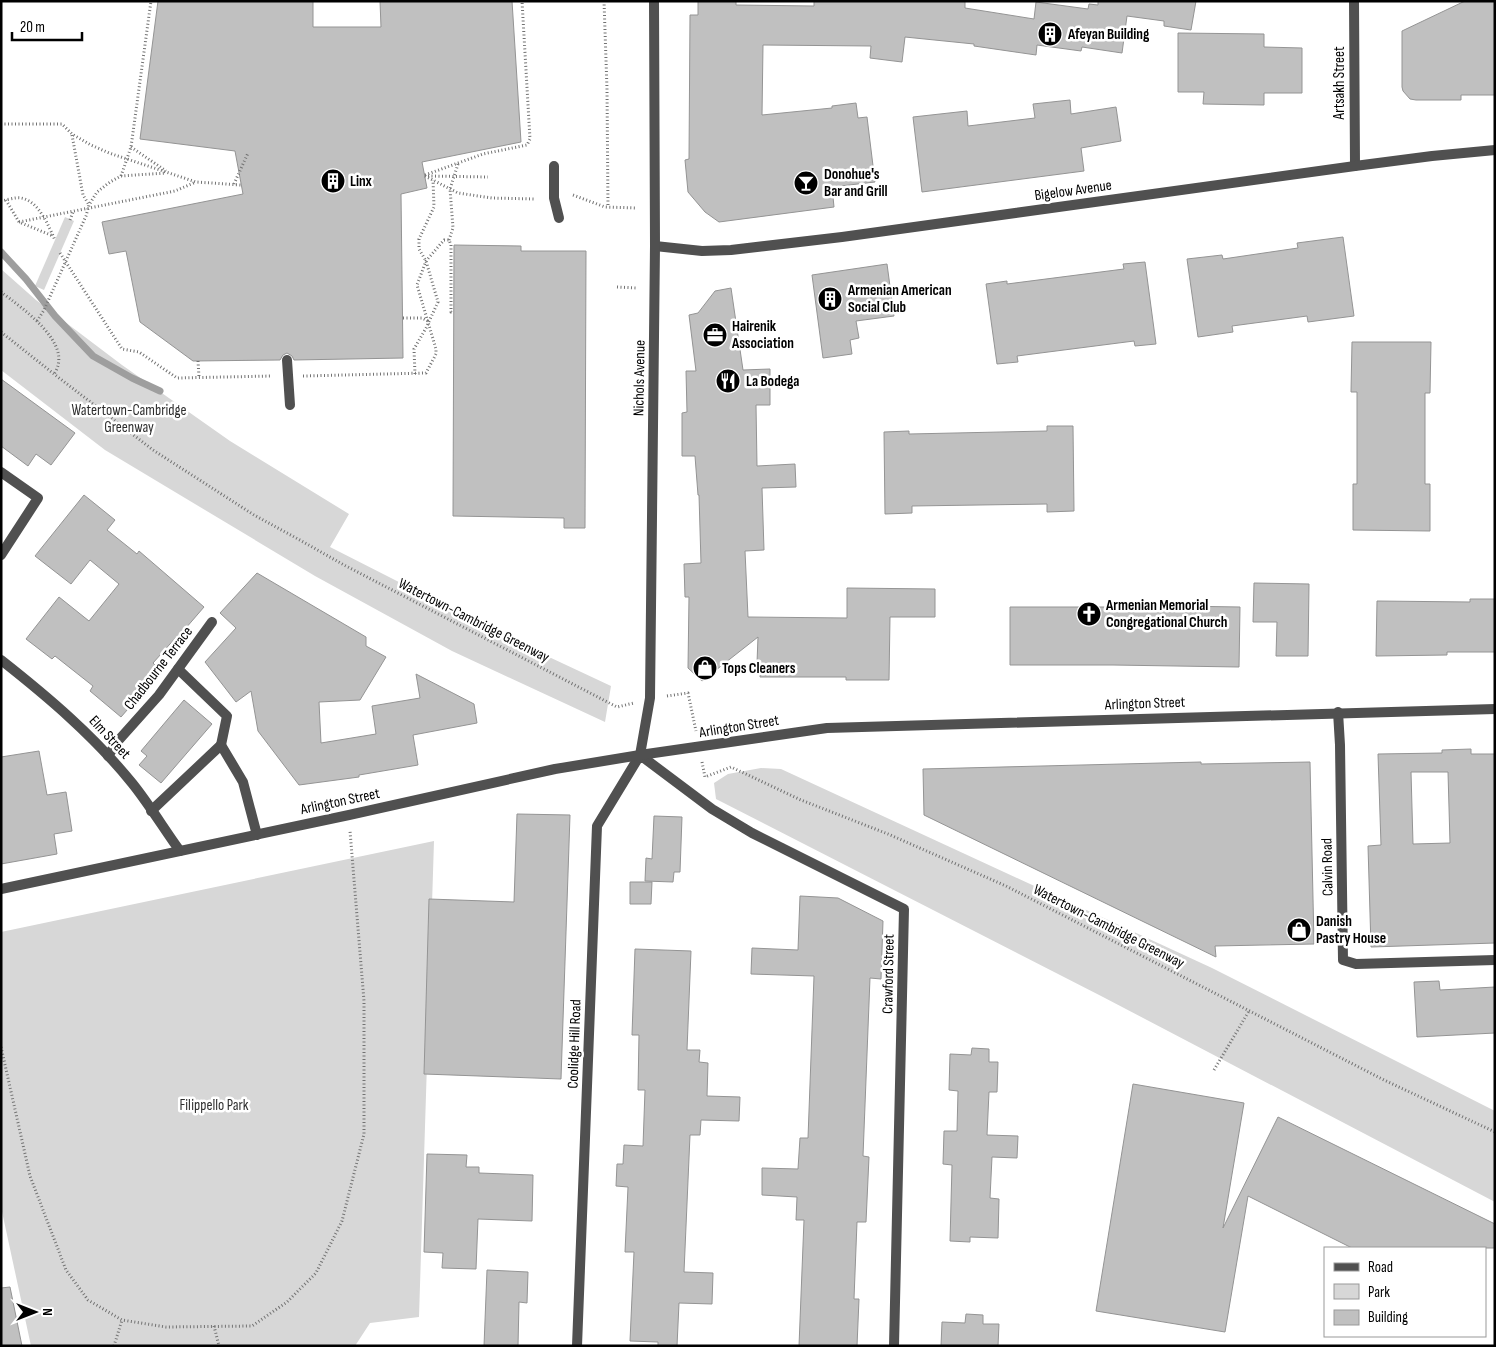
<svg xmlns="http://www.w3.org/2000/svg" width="1496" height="1347" viewBox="0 0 1496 1347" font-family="'Sofia Sans Condensed',sans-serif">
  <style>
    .green { fill: #d7d7d7 }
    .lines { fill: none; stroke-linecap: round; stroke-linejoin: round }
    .stream { stroke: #9e9e9e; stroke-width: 7 }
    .building { fill: #c0c0c0; stroke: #949494; fill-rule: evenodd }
    .path { stroke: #727272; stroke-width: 3; stroke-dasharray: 1 2.5; stroke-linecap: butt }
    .service { stroke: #505050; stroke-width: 10 }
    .minor { stroke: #505050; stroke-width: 10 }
    .tertiary { stroke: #505050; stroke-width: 10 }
    .labels { text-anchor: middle; stroke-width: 5; stroke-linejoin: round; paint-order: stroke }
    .poi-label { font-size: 15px; font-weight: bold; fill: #000; stroke: #fff; text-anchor: start }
    .street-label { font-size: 15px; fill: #000; stroke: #fff }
    .park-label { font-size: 15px; fill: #2e2e2e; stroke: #fff }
  </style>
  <rect width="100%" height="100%" fill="#fff"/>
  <!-- green -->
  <g class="green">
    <polygon points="65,217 74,221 44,290 35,286"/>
    <polygon points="1,269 36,300 122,365 230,441 349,514 330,547 517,642 611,686 605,722 452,651 315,576 105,450 1,370"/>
    <polygon points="761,768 781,769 1212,968 1495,1111 1495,1202 1103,997 716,799 714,783 728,774"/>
    <polygon points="434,841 419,1317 370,1323 355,1346 31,1346 1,1207 1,932"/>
  </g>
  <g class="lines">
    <!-- stream -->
    <polyline class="stream" points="1,252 26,279 55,316 93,356 132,378 160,391"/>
  </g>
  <!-- building -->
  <g class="building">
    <polygon points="158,1 313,1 313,27 381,27 380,1 512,1 521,142 422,162 427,188 401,194 403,358 294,360 292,356 287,353 283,355 280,360 193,361 140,322 126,251 109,254 102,222 243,194 235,151 140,139"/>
    <polygon points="698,1 736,1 736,5 814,6 814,1 965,1 965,8 1034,19 1036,2 1088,9 1089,4 1098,5 1098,1 1196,1 1191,30 1164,26 1164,21 1127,16 1122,53 1082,47 1081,51 1037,45 1036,55 974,46 974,44 905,37 902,62 870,58 871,46 763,45 762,115 832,108 832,106 856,103 858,118 867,117 875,182 832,187 834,207 719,222 705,212 688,192 685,160 689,159 690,15 698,15"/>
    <polygon points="1465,1 1495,1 1495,95 1461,95 1461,100 1416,100 1410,99 1403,91 1402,87 1402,31"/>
    <polygon points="1178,33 1264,34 1264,47 1302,48 1302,93 1264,93 1264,105 1203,104 1204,92 1178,92"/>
    <polygon points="1070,100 1071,114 1116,107 1121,141 1081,148 1084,171 922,192 913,117 967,111 968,126 1035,118 1033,104"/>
    <polygon points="1343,237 1354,316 1308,322 1307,316 1232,326 1233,332 1198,337 1187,259 1222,255 1223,259 1298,248 1297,243"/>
    <polygon points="454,245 521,246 521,251 586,251 585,528 564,528 564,518 453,516"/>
    <polygon points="1145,262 1156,344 1135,346 1134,341 1017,356 1018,362 997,364 986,284 1007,281 1007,284 1124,269 1123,264"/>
    <polygon points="887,264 894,316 856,321 859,338 850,340 852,354 823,358 812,275"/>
    <polygon points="731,288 743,370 770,369 770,405 756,405 757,466 795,464 796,487 762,488 764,550 745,551 748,617 847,618 847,588 935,589 935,617 890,617 889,680 846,680 846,677 760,677 760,663 757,663 758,637 702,681 688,668 689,597 685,597 684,564 701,563 699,495 698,495 695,456 682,456 682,413 687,412 686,371 696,371 689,315 698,313 715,291"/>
    <polygon points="1352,342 1431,342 1430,393 1425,393 1425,484 1430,484 1430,531 1353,530 1353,484 1357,484 1357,392 1351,392"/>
    <polygon points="1,379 75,433 51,465 36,454 28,466 1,446"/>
    <polygon points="1047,426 1073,426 1074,511 1047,512 1047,504 912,506 912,513 885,514 884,432 909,431 909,434 1047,431"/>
    <polygon points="84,495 115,520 107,530 137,554 139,551 204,607 179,636 178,635 153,663 161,671 121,717 90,691 93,686 55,656 52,659 26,639 59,597 89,621 119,584 90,560 71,584 35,556"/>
    <polygon points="257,573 366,637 366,646 386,657 360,700 319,702 321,743 376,734 372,706 420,698 416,674 474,704 477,723 413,735 418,765 359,775 359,777 299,785 258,731 251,691 236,702 205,662 236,628 220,613"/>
    <polygon points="1254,583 1309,584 1308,656 1276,656 1277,622 1253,622"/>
    <polygon points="1470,599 1495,599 1495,652 1447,652 1447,655 1376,656 1377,601 1470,602"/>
    <polygon points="1114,605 1240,607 1239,667 1113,665 1010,665 1010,607 1114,607"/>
    <polygon points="184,700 212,724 161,783 139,765 147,756 141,751"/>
    <path d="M1471,749V754H1495V943L1371,947L1368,846L1381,845L1378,754L1442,753V750ZM1411,772H1448L1450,843L1413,844Z"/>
    <polygon points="39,751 47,795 66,792 72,831 54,834 57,854 1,864 1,757"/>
    <polygon points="1201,762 1201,764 1310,762 1314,944 1215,946 1216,957 924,815 923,769"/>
    <polygon points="517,814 570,815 561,1079 424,1074 429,899 514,902"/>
    <polygon points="654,816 682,817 680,872 674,872 673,882 645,881 646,858 652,859"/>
    <polygon points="630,882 652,882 651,904 630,904"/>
    <polygon points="800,896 838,898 883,921 881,979 870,978 863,1156 869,1157 866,1222 857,1222 854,1299 859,1299 857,1346 799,1346 804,1220 796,1220 797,1197 762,1195 762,1168 798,1169 800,1138 808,1138 814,976 751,974 752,948 798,950"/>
    <polygon points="635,949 691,951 687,1050 700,1050 699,1062 708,1063 707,1096 740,1097 739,1121 701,1120 700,1135 690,1135 684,1272 713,1273 712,1304 679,1303 677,1346 658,1346 658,1342 630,1341 634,1252 625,1252 628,1187 616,1186 617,1164 623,1164 624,1145 643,1146 645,1090 638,1090 639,1035 632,1035"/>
    <polygon points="1439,981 1440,990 1495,987 1495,1033 1417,1037 1414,982"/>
    <polygon points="972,1048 989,1049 989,1062 998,1062 997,1092 989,1092 987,1135 1018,1136 1017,1158 992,1157 990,1198 999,1199 998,1238 970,1237 970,1242 950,1241 952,1165 943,1164 944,1131 957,1131 958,1091 949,1090 950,1054 971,1055"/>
    <polygon points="1133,1084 1244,1103 1223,1228 1278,1117 1495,1224 1495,1248 1352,1248 1248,1196 1225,1332 1096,1311"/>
    <polygon points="427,1154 467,1155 466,1167 479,1167 479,1173 533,1175 532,1221 478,1219 476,1269 442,1268 443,1253 424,1252"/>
    <polygon points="487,1270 528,1272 527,1303 519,1302 518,1346 484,1346"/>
    <polygon points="10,1287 22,1346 1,1346 1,1288"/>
    <polygon points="966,1314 983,1315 983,1324 999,1324 998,1346 941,1346 942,1322 965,1323"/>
  </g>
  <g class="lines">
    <!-- path -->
    <g class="path">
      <polyline points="604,1 607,89 608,207"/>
      <polyline points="1,124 62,124 72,134 91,145 109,153 196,182 241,185"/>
      <polyline points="72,135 83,195 89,205"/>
      <polyline points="131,147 166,171"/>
      <polyline points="425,175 483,154 527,145 530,139 522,1"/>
      <polyline points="121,176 131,147 151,1"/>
      <polyline points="425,176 458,193 492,198 535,199"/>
      <polyline points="428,176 488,177"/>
      <polyline points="234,184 248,153"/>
      <polyline points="573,195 605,207 637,208"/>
      <polyline points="6,200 19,222 53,236"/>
      <path d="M1,201C7,200 15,197 21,198C39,201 48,225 55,240"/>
      <polyline points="70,220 73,212"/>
      <polyline points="19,222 175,191 196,182"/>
      <polyline points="449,240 453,228 450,189 458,164"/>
      <polyline points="60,253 122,349 139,352 177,378 272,376"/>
      <polyline points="617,287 637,288"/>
      <path d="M1,292C22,308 75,344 54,374"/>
      <polyline points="403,318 422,318 428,321"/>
      <polyline points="37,321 44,310 86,216 89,205 97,192 110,182 121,176 166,173"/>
      <polyline points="1,332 54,374 153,450 254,515 298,539 344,565 617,707 634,703"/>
      <polyline points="198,361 199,377"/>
      <polyline points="415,374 414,349 426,328 438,302 426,261 419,249 419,239 434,207 433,180"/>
      <polyline points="303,376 426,373 436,354 436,349 417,285 426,261 444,240 449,240 451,245 451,312 454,312"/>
      <polyline points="667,696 688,693 696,731"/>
      <polyline points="702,762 705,777 731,767 801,800 888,834 1006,886 1384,1080 1495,1132"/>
      <polyline points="1,1047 30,1176 66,1270 88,1300 122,1320 166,1327 252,1326 287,1302 316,1273 342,1221 364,1134 364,1001 350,831"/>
      <polyline points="1214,1070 1249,1011"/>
      <polyline points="214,1326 219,1346"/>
      <polyline points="114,1346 122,1320"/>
    </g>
    <!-- service -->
    <g class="service">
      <polyline points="554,166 554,198 559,218"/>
      <polyline points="287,360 290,405"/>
      <polyline points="178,669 227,716 221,745"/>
      <polyline points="151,811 221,745 243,782 257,835"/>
    </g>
    <!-- minor -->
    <g class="minor">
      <polyline points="1354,1 1355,166"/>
      <polyline points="655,246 702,251 731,250 842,237 1355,166 1432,156 1495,150"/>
      <polyline points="1,472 38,498 1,555"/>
      <path d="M1,660C48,697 94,736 132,783C149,804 164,829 180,851"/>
      <polyline points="1338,712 1340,745 1343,960 1356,964 1495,960"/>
      <polyline points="108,756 117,742 159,695 212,622"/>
      <polyline points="577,1346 597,826 640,755 712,809 752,833 904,909 894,1346"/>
    </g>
    <!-- tertiary -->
    <g class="tertiary">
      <polyline points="640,755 650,698 655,246 654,1"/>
      <polyline points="1,889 349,815 555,769 640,755 827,728 1495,709"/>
    </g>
  </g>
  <!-- icons -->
  <defs>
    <symbol id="building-disc" viewBox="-11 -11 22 22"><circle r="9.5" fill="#000" stroke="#fff"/><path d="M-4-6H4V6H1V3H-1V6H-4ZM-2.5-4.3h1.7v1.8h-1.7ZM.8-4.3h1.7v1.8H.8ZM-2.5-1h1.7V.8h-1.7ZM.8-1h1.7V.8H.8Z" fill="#fff"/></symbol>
    <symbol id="bar-disc" viewBox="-11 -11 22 22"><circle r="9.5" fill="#000" stroke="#fff"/><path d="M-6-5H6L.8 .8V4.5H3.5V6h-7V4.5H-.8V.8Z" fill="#fff"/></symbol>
    <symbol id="office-disc" viewBox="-11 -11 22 22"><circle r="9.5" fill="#000" stroke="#fff"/><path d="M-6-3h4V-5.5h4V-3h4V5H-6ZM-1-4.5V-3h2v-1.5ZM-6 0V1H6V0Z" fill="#fff"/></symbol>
    <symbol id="restaurant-disc" viewBox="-11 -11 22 22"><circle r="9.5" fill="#000" stroke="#fff"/><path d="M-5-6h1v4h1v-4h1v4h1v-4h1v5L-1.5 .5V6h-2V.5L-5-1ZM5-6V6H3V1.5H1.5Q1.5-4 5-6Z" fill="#fff"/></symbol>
    <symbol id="church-disc" viewBox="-11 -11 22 22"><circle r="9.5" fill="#000" stroke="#fff"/><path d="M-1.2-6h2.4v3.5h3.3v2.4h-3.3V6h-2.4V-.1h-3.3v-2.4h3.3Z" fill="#fff"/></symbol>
    <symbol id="shop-disc" viewBox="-11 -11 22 22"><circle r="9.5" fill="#000" stroke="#fff"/><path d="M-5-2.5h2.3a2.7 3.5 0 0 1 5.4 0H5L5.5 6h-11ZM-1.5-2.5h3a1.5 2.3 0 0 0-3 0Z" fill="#fff"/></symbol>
  </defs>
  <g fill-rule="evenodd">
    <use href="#building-disc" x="1036" y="20" width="28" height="28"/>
    <use href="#building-disc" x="319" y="167" width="28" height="28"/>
    <use href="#bar-disc" x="792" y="169" width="28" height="28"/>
    <use href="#building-disc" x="816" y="285" width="28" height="28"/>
    <use href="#office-disc" x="701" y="321" width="28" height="28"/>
    <use href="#restaurant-disc" x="714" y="367" width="28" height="28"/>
    <use href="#church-disc" x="1075" y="600" width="28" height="28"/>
    <use href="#shop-disc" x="691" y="654" width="28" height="28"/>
    <use href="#shop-disc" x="1285" y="916" width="28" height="28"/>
  </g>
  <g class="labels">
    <!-- poi labels -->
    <g class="poi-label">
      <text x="1068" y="39">Afeyan Building</text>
      <text x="824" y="179">Donohue's<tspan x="824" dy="17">Bar and Grill</tspan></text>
      <text x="350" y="186">Linx</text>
      <text x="848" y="295">Armenian American<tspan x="848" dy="17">Social Club</tspan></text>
      <text x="732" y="331">Hairenik<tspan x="732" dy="17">Association</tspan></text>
      <text x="746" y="386">La Bodega</text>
      <text x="1106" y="610">Armenian Memorial<tspan x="1106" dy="17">Congregational Church</tspan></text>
      <text x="722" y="673">Tops Cleaners</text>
      <text x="1316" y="926">Danish<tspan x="1316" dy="17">Pastry House</tspan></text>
    </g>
    <!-- street labels -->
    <g class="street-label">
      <text transform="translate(1339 83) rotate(-90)" y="5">Artsakh Street</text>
      <text transform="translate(1073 190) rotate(-8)" y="5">Bigelow Avenue</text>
      <text transform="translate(639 378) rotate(-89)" y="5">Nichols Avenue</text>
      <text transform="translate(474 620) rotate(27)" y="5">Watertown-Cambridge Greenway</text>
      <text transform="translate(158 668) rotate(-52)" y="5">Chadbourne Terrace</text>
      <text transform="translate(1145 703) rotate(-2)" y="5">Arlington Street</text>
      <text transform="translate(739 726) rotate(-9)" y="5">Arlington Street</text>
      <text transform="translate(110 737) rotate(47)" y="5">Elm Street</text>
      <text transform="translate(340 801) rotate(-12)" y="5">Arlington Street</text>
      <text transform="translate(1327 867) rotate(-91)" y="5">Calvin Road</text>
      <text transform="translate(1109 926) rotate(27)" y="5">Watertown-Cambridge Greenway</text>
      <text transform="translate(888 974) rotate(-89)" y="5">Crawford Street</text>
      <text transform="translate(574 1044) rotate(-88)" y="5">Coolidge Hill Road</text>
    </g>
    <!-- park labels -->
    <g class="park-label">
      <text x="129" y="415">Watertown-Cambridge<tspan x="129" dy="17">Greenway</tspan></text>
      <text x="214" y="1110">Filippello Park</text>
    </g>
  </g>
  <!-- border -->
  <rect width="1496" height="1347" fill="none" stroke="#000000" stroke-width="5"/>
  <!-- legend -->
  <rect x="1324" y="1247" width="162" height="90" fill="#ffffff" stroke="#999999"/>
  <rect x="1334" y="1263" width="25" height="8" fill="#505050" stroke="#999999"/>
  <text x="1368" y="1272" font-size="15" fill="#000000">Road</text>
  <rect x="1334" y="1284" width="25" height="15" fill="#d7d7d7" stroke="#999999"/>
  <text x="1368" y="1297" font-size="15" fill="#000000">Park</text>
  <rect x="1334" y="1310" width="25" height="15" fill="#c0c0c0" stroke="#999999"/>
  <text x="1368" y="1322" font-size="15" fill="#000000">Building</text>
  <!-- north arrow -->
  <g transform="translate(35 1312) rotate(90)" stroke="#ffffff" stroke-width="4" paint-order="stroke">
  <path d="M0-4L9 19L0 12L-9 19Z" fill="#000000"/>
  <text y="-8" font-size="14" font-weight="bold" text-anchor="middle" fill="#000000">N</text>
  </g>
  <!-- scale -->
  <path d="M12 32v8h70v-8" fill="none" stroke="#000000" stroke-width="2.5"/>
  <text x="20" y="32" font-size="15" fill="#000000" stroke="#ffffff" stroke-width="4" paint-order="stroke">20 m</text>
</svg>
